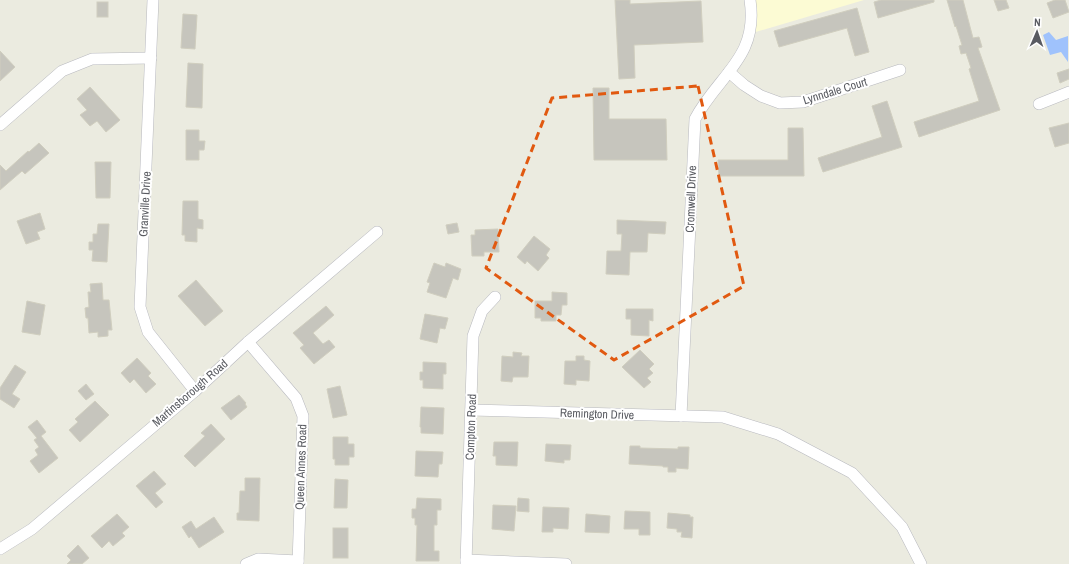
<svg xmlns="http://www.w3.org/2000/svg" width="1069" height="564" viewBox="0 0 1069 564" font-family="'Archivo Narrow',sans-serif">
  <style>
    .commercial { fill: #fcfbd4 }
    .water { fill: #9fc2fc }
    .building { fill: #c6c5bd; stroke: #d0cebf }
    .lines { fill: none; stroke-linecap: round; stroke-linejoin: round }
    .minor-casing { stroke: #b8b9bf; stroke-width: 12 }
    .minor { stroke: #fff; stroke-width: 11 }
    .marked { fill: none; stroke: #e15910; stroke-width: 3; stroke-dasharray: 8 5; stroke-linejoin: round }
    .labels { text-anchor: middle; stroke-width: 4; stroke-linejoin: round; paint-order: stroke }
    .street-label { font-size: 12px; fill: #595b61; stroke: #fff }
  </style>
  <rect width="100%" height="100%" fill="#ebebe0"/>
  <!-- commercial -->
  <polygon class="commercial" points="750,0 864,0 749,34"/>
  <!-- water -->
  <polygon class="water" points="1049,32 1056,40 1068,36 1068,62 1061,52 1050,55 1043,35"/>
  <!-- building -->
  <g class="building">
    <polygon points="615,0 630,0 630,4 701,1 703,42 634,45 635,78 619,79"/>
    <polygon points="881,0 934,0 934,2 878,18 874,2"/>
    <polygon points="947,0 963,0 973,38 979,37 982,47 978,48 1000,110 919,137 914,122 979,101 969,69 971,68 966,53 961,54 959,46 962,45 956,26 955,27"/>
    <polygon points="994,0 1006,0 1009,8 998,11"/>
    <polygon points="1055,0 1065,0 1069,12 1053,18 1047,3"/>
    <rect x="97" y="2" width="11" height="15"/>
    <polygon points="857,8 869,52 855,56 847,28 779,47 774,31"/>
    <polygon points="183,14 197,15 195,49 181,48"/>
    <polygon points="0,51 15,67 0,81"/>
    <polygon points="188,63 203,64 202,108 186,107"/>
    <polygon points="1069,69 1069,79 1060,83 1057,73"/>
    <polygon points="90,87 120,120 106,132 97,121 90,126 80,115 87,110 77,99"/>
    <polygon points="593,88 609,88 609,119 666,119 667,160 594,160"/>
    <polygon points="887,101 902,147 823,172 818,158 882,137 872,106"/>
    <polygon points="1069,123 1069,143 1055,147 1049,128"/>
    <polygon points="788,128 803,128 804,176 719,176 718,160 788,160"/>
    <polygon points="186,130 199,130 199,141 205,141 204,150 199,150 199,160 186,160"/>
    <polygon points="39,143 49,153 25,174 22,171 0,190 0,165 6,171 28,151 29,152"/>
    <polygon points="95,162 111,162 110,198 96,198"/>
    <polygon points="183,201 198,201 198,219 203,220 203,229 197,228 197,242 185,241 185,235 182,235"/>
    <polygon points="40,213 45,229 37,232 40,239 26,244 17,221"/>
    <polygon points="617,220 666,222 665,234 648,233 647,252 630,252 629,275 606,274 607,251 621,251 622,234 617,234"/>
    <polygon points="457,223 459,232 448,234 446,225"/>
    <polygon points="98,224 109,224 107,262 92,261 93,250 89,250 89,242 93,242 93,234 97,234"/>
    <polygon points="498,229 499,252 484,252 484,256 472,256 471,235 475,235 475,230"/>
    <polygon points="534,236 550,249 546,255 549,258 538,271 527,261 525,264 517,257"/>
    <polygon points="434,263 445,267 446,263 461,269 458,280 453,278 446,298 427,292 430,283 427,282"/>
    <polygon points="196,280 223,311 205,326 178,296"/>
    <polygon points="102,283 103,300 109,300 112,330 108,330 108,336 98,337 98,332 89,333 88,318 86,318 85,308 89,307 88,292 91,292 90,284"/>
    <polygon points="552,292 567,293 567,305 562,305 561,315 556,315 556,321 541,321 541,318 535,318 535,301 552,301"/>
    <polygon points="27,301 45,305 40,335 22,332"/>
    <polygon points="326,306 334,315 313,333 323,344 329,340 335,347 314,364 300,348 304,345 293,333"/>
    <polygon points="626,309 653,309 653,321 649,320 649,336 631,335 631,319 626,319"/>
    <polygon points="425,314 448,318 445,329 440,328 437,343 420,339"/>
    <polygon points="640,350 654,364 649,369 653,373 647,378 651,382 644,388 622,367"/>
    <polygon points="513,352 522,353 521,356 529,356 528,377 513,377 512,382 501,381 502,356 513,357"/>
    <polygon points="576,356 584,356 584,360 590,361 589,381 576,380 576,385 564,384 565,361 576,361"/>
    <polygon points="137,358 151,373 148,376 156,384 146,393 134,379 130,383 121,373"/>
    <polygon points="423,362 446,363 446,374 443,374 443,389 423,388 423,380 420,380 420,372 423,372"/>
    <polygon points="15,365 26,372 12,394 20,399 14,408 0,399 0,388"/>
    <polygon points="86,384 94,394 86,400 78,391"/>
    <polygon points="340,386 347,415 333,418 327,389"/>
    <polygon points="239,395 246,403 245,404 247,407 231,420 221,408"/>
    <polygon points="95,401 109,415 80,442 69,430 78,422 75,419"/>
    <polygon points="421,407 444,408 443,434 421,433 421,427 420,427"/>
    <polygon points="37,420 46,432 41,436 58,458 39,473 30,461 38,455 35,450 39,447 34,440 37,438 28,427"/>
    <polygon points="211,424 225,439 195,467 184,456 205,436 201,433"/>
    <polygon points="333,437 348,437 348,444 354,444 354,457 349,457 349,465 335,465 335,459 333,459"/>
    <polygon points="494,442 518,442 517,466 496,465 496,456 493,456"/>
    <polygon points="546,444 571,445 570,460 564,460 564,463 545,461"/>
    <polygon points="630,446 640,446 640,448 678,449 678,447 689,447 688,469 676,468 676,472 668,472 668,467 663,467 663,466 629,464"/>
    <polygon points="416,451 443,452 442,464 439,464 438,477 415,476"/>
    <polygon points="154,471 166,484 155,493 163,502 156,508 136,486"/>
    <polygon points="245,478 260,478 259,521 237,520 237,513 239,513 240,491 245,491"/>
    <polygon points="335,479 348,480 347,508 334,508"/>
    <polygon points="417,498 441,499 441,510 437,510 437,525 434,525 434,551 439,551 439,561 416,561 417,525 415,525 415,518 412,518 412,509 416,509"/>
    <polygon points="518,498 529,499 529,512 517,511"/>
    <polygon points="493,505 516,506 514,531 492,529"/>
    <polygon points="543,507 569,508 568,529 553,528 553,532 542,532"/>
    <polygon points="625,511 650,512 650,535 639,535 639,529 624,529"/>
    <polygon points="668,513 690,515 690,517 693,517 692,538 681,537 682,532 677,532 677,529 667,528"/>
    <polygon points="117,514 129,527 122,533 125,536 113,546 109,541 102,548 91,536"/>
    <polygon points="586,514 610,516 609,533 585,532"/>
    <polygon points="214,517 224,532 199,548 191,536 189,538 182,527 191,521 196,529"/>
    <rect x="333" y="528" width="15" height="30"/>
    <polygon points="78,545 89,558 82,564 67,564 71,560 67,556"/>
  </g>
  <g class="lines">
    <defs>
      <g id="minor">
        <polyline points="153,0 140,307 148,332 195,391"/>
        <polyline points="729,72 744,85 761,96 780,103 803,102 900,70"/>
        <polyline points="1039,104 1069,92"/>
        <polyline points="0,125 62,71 92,59 151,58"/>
        <polyline points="248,342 296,398 303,416 298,564"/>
        <polyline points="471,410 723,417 778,434 852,473 902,527 921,564"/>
        <path d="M681,416L695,119C718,75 759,58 750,0"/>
        <polyline points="0,549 32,529 195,391 248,342 377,232"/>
        <polyline points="466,560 566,564"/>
        <polyline points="246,564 258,559 298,561"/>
        <polyline points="466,564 473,336 482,311 495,297"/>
      </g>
    </defs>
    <!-- minor casing -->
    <use href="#minor" class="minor-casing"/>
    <!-- minor -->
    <use href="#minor" class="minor"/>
  </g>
  <!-- marked area -->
  <path class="marked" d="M698,86L744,286L614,360L486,268L552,98Z"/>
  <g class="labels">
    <!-- street labels -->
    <g class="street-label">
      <text transform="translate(835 91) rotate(-17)" y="4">Lynndale Court</text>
      <text transform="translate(691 199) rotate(-88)" y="4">Cromwell Drive</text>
      <text transform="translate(145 204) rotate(-87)" y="4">Granville Drive</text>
      <text transform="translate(190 393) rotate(-41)" y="4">Martinsborough Road</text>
      <text transform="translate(597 414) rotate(2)" y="4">Remington Drive</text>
      <text transform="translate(471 427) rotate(-88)" y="4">Compton Road</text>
      <text transform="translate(301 467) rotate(-88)" y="4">Queen Annes Road</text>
    </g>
  </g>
  <!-- north arrow -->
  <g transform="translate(1037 32) rotate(2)" stroke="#ffffff" stroke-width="3" paint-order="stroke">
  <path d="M0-3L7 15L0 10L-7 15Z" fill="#595b61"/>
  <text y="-6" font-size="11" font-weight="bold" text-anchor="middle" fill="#595b61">N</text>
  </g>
</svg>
